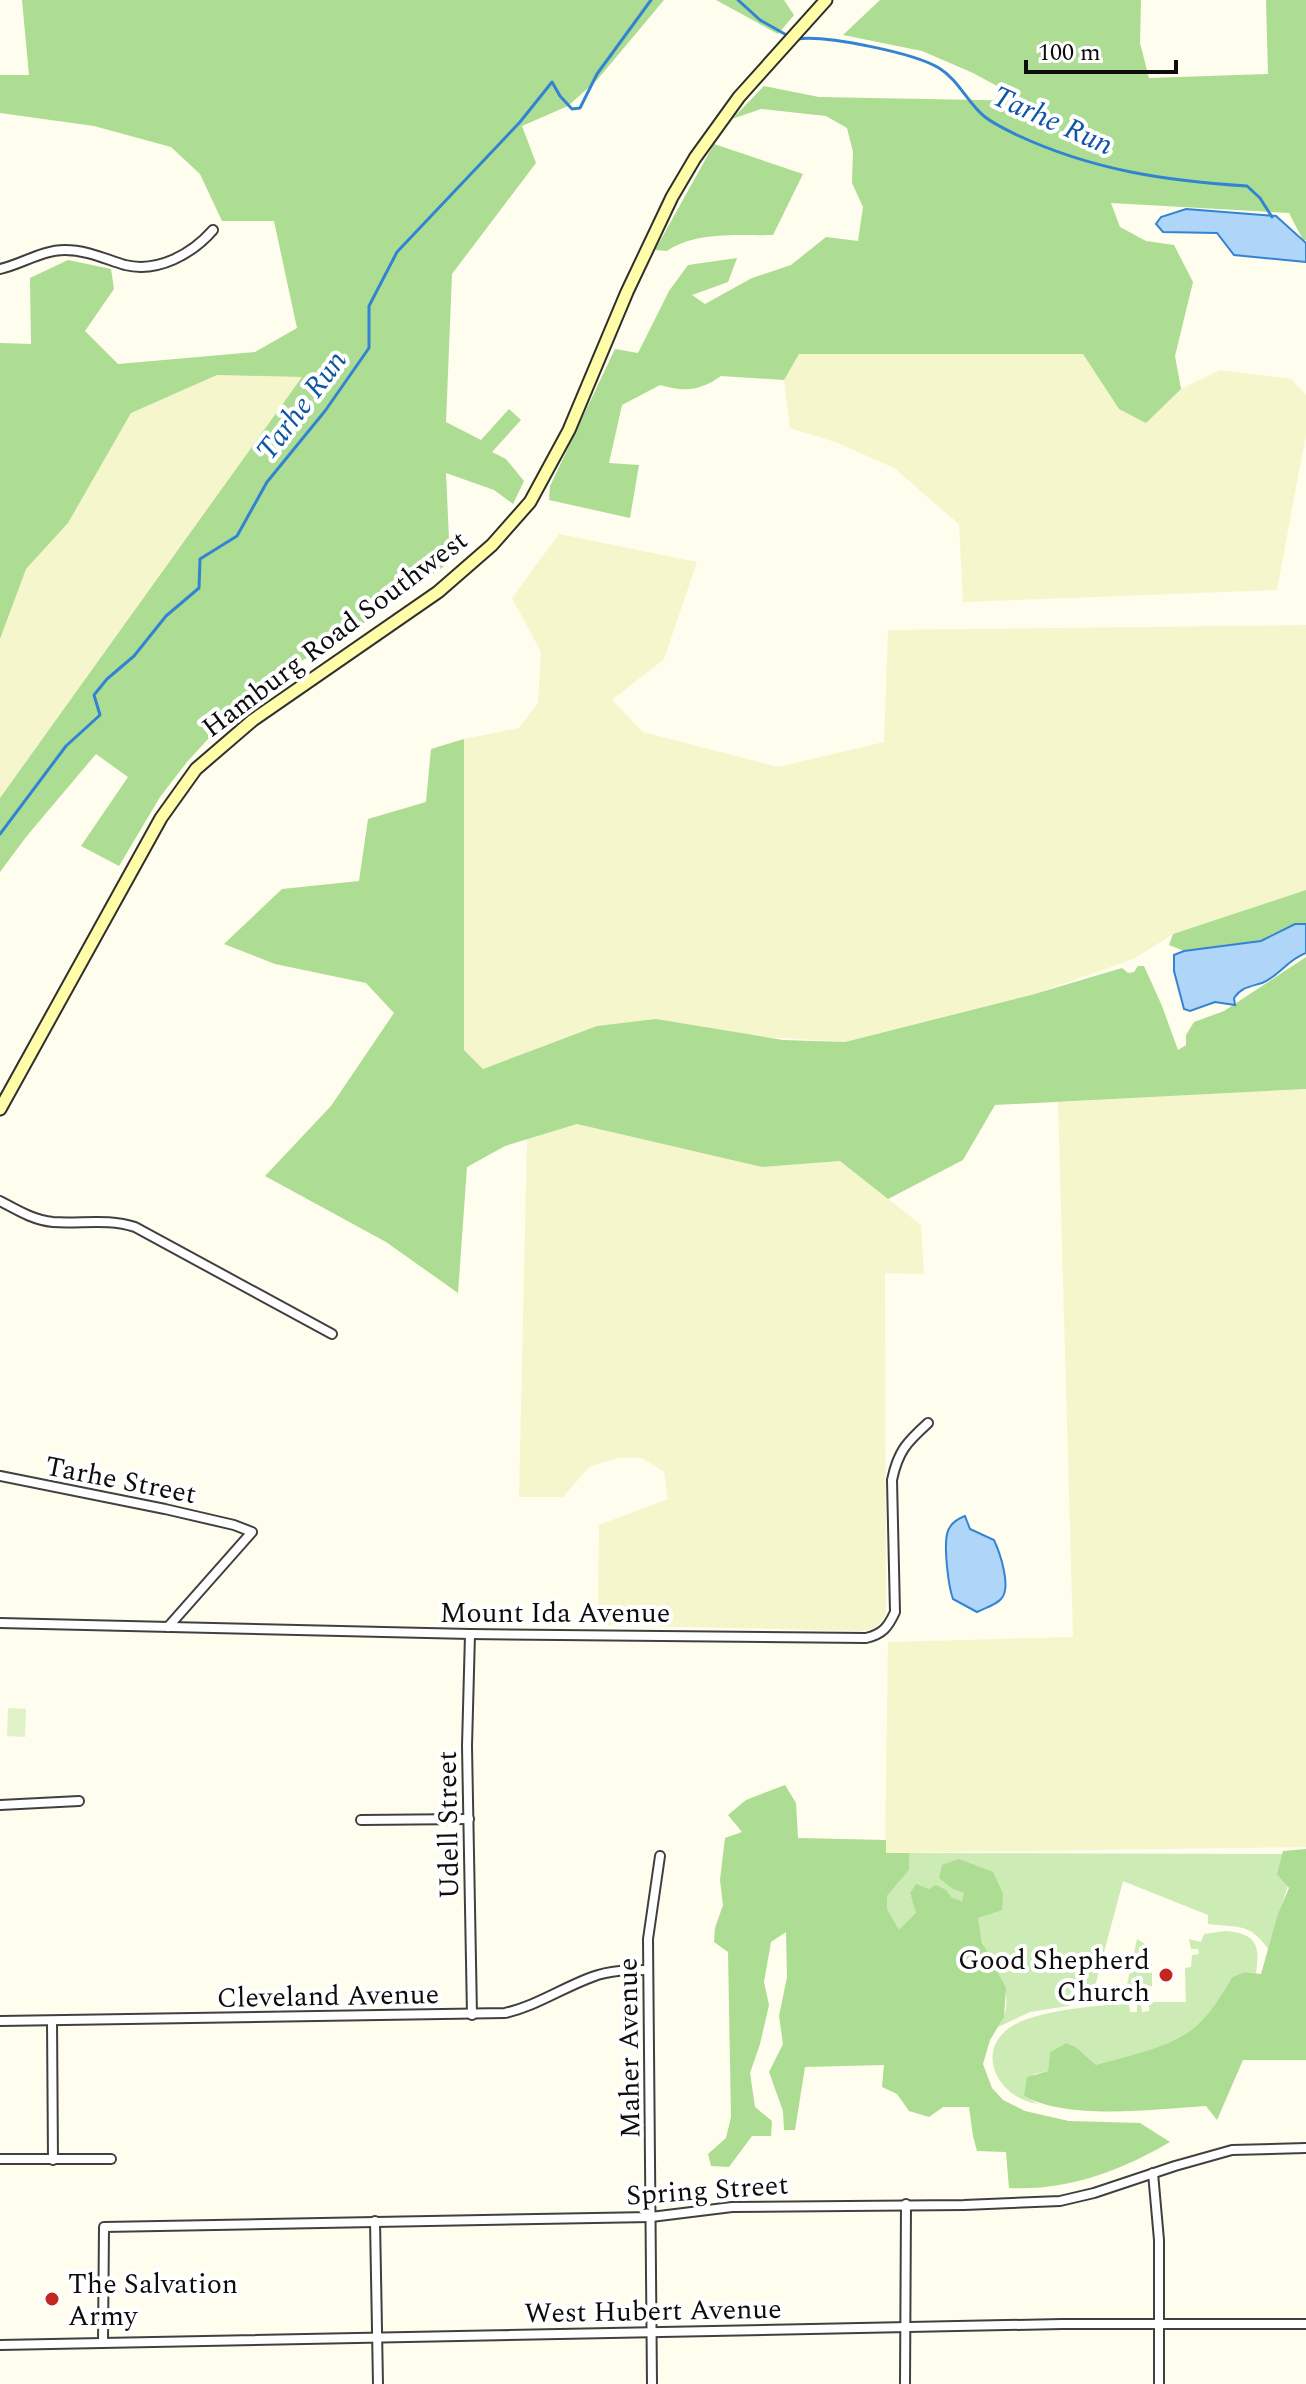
<svg xmlns="http://www.w3.org/2000/svg" width="1306" height="2384" viewBox="0 0 1306 2384" font-family="Spectral,serif">
  <style>
    .farmland { fill: #f6f6cc }
    .green { fill: #ccebb5 }
    .forest { fill: #addc93 }
    .pitch { fill: #dff2c7 }
    .water { fill: #afd6f9; stroke: #3284d3; stroke-width: 2 }
    .lines { fill: none; stroke-linecap: round; stroke-linejoin: round }
    .stream { stroke: #3284d3; stroke-width: 3 }
    .street-casing { stroke: #404040; stroke-width: 12 }
    .secondary-casing { stroke: #2f2f2f; stroke-width: 15 }
    .street { stroke: #fff; stroke-width: 8 }
    .secondary { stroke: #fffda8; stroke-width: 11 }
    .poi-dot { fill: #c3261f; stroke: #fff; stroke-width: 3 }
    .labels { text-anchor: middle; stroke-width: 8; stroke-linejoin: round; paint-order: stroke }
    .street-label { font-size: 28px; fill: #0d0d0d; stroke: #fff }
    .poi-label { font-size: 28px; fill: #0d0d0d; stroke: #fff; text-anchor: end }
    .water-label { font-size: 30px; font-style: italic; fill: #1156a4; stroke: #fff }
  </style>
  <rect width="100%" height="100%" fill="#fffded"/>
  <!-- farmland -->
  <g class="farmland">
    <polygon points="799,354 1083,354 1119,409 1146,422 1181,389 1220,370 1291,379 1306,395 1306,434 1277,590 963,602 959,524 894,468 838,443 790,428 784,380"/>
    <polygon points="217,375 303,377 0,798 0,639 26,569 68,523 131,413"/>
    <polygon points="559,534 697,562 664,659 612,700 643,732 778,767 884,742 888,630 1306,625 1306,890 1173,934 1134,959 1031,995 845,1042 597,1026 483,1069 464,1050 464,739 519,728 538,703 541,652 512,598"/>
    <polygon points="1306,1089 1306,1847 885,1853 888,1642 1073,1637 1058,1102"/>
    <polygon points="577,1124 762,1167 840,1161 921,1225 924,1274 885,1273 886,1614 877,1627 864,1631 598,1625 599,1525 668,1499 664,1472 642,1458 619,1458 590,1466 563,1497 519,1497 527,1139"/>
  </g>
  <!-- green -->
  <g class="green">
    <path d="M909,1853L1296,1854C1289,1887 1277,1917 1269,1950C1249,1922 1239,1928 1208,1924V1915L1123,1881L1095,1986L1099,1989L1098,1996L1068,2006L1030,2012L998,2027C1020,1994 994,1974 983,1943C980,1935 979,1926 978,1918L1003,1894L953,1889L965,1893L962,1901L929,1889L910,1894L917,1913L899,1931L887,1909V1896L909,1870Z"/>
    <path d="M1226,1931C1257,1934 1260,1945 1256,1973L1245,1972L1232,1977C1222,1995 1207,2019 1190,2031C1164,2049 1126,2056 1096,2065L1076,2047L1066,2043L1050,2052L1048,2071L1034,2074L1024,2096L1038,2104C998,2099 972,2049 1014,2025C1040,2010 1099,2005 1129,2004L1130,2012H1137V2004H1141L1142,2012L1149,2011V2002H1186L1185,1968L1191,1967L1192,1955L1199,1954L1198,1949H1191L1189,1939L1201,1942L1204,1934Z"/>
    <polygon points="1137,1939 1145,1944 1145,1964 1152,1964 1152,1986 1126,1989"/>
  </g>
  <!-- forest -->
  <g class="forest">
    <polygon points="22,0 664,0 597,80 568,106 522,126 536,163 452,274 446,422 481,440 509,409 521,420 492,452 506,459 524,481 513,504 494,490 446,473 450,562 324,651 279,670 230,715 187,762 160,797 119,866 81,846 128,777 96,754 26,837 0,872 0,798 302,377 217,375 131,413 68,523 26,569 0,639 0,343 31,344 30,278 68,260 111,269 114,289 85,331 118,364 255,352 297,328 274,221 222,221 200,174 171,147 94,126 0,113 0,75 29,75"/>
    <polygon points="716,0 784,0 794,15 778,34"/>
    <path d="M880,0H1141L1140,43L1149,78L1268,74L1266,0H1306V240H1303L1289,213L1111,203L1120,227L1146,241L1174,245L1193,282L1175,356L1181,389L1146,423L1119,409L1083,354H799L784,380L721,376C700,391 684,392 660,385L622,405L609,463L639,465L630,518L549,500L550,486L615,349L638,353L669,291L688,265L737,258L728,282L692,295L705,304L752,278L791,265L826,237L858,241L863,207L852,183L853,152L847,128L826,116L761,109L732,119L764,86L819,97L1025,101L973,73L922,51L843,35Z"/>
    <path d="M714,144L803,174L773,235C739,236 696,231 667,251L655,250Z"/>
    <polygon points="464,739 464,1050 483,1069 597,1026 656,1019 783,1040 845,1042 1031,995 1122,968 1128,973 1134,972 1138,966 1144,966 1162,1006 1178,1050 1186,1045 1186,1035 1194,1022 1224,1011 1306,957 1306,1089 995,1105 963,1160 888,1199 840,1161 762,1167 577,1124 505,1146 467,1167 458,1293 386,1242 265,1176 331,1106 394,1013 366,983 275,964 224,944 282,889 359,881 368,819 426,802 431,749"/>
    <polygon points="1306,890 1306,924 1295,924 1261,941 1184,951 1169,945 1173,934"/>
    <path d="M785,1785L796,1803L798,1838L886,1840V1853H909V1870L887,1896V1909L899,1930L916,1913L910,1893L916,1884L929,1889L936,1885L946,1890L951,1897L962,1901L964,1893L953,1889L939,1878L942,1865L959,1859L993,1872L1003,1894L1002,1910L978,1918L982,1942L1006,1988L1004,2017L990,2040L983,2064L992,2088L1003,2100L1025,2111L1069,2121L1140,2123L1170,2142C1120,2171 1068,2191 1009,2188L1006,2152L977,2151L973,2136L969,2107H943L929,2117L909,2111L897,2094L882,2087L884,2065L805,2067L795,2130H784L783,2111L769,2072L783,2044L779,2016L787,1977L786,1932L771,1942L764,1982L769,2005L760,2044L750,2073L755,2107L772,2121L771,2136H752L729,2167L711,2166L708,2154L726,2138L731,2117L728,1952L714,1942L715,1928L723,1905L720,1880L725,1838L742,1832L728,1815L746,1800Z"/>
    <path d="M1306,1849V2060H1243L1217,2120L1206,2106C1154,2109 1070,2121 1024,2096L1027,2077L1048,2071L1050,2052L1066,2043L1076,2047L1096,2065C1126,2056 1164,2049 1190,2031C1207,2019 1222,1995 1232,1977L1245,1972L1261,1974L1278,1914L1289,1888L1277,1874L1283,1851Z"/>
  </g>
  <!-- pitch -->
  <polygon class="pitch" points="8,1708 26,1709 25,1737 7,1736"/>
  <!-- water -->
  <g class="water">
    <polygon points="1186,209 1276,216 1306,243 1306,262 1234,255 1217,233 1163,232 1156,224 1161,217"/>
    <path d="M1295,924H1306V953C1287,960 1278,977 1262,983C1249,987 1242,987 1234,998L1235,1005L1215,1002L1190,1011L1184,1009L1174,971V955L1184,951L1261,941Z"/>
    <path d="M965,1516L970,1529L994,1540C1000,1553 1012,1588 1001,1599C996,1605 985,1608 977,1612L953,1599C948,1585 944,1548 947,1534C949,1525 957,1519 965,1516Z"/>
  </g>
  <g class="lines">
    <!-- stream -->
    <g class="stream">
      <polyline points="738,0 760,20 790,37"/>
      <path d="M797,39C827,35 914,53 939,68C959,80 968,104 985,117C994,124 1007,130 1017,135C1092,170 1166,181 1247,186L1260,198L1272,217"/>
      <polyline points="0,834 66,746 100,715 94,695 107,679 134,656 166,616 199,588 200,559 237,536 267,482 325,411 369,348 369,306 397,252 520,122 552,82 560,96 572,109 580,108 597,74 651,0"/>
    </g>
    <defs>
      <g id="street">
        <path d="M0,269C22,264 42,250 65,250C87,250 105,259 125,265C158,273 192,254 213,230"/>
        <path d="M0,1201C17,1210 33,1220 53,1222C81,1224 108,1218 135,1227L332,1334"/>
        <polyline points="0,1476 165,1509 234,1525 252,1532 168,1627"/>
        <path d="M0,1623L470,1634L866,1638C883,1634 888,1627 895,1612L892,1480C898,1451 907,1442 928,1423"/>
        <polyline points="470,1634 467,1746 472,2015"/>
        <polyline points="0,1805 79,1801"/>
        <polyline points="361,1820 469,1819"/>
        <path d="M0,2021L505,2013C536,2006 562,1988 592,1977C610,1970 629,1970 648,1970"/>
        <polyline points="52,2021 53,2160"/>
        <polyline points="0,2159 111,2159"/>
        <polyline points="1153,2173 1159,2240 1159,2384"/>
        <polyline points="375,2221 378,2384"/>
        <polyline points="103,2342 104,2227 651,2217 732,2207 964,2205 1060,2201 1094,2193 1175,2166 1232,2150 1306,2148"/>
        <polyline points="0,2345 1062,2324 1306,2324"/>
        <polyline points="652,2384 648,1939 660,1856"/>
        <polyline points="905,2384 906,2204"/>
      </g>
      <polyline id="secondary" points="0,1109 161,818 196,769 253,720 438,592 492,545 530,502 569,430 627,292 672,197 695,158 739,97 826,0"/>
    </defs>
    <!-- street casing -->
    <use href="#street" class="street-casing"/>
    <!-- secondary casing -->
    <use href="#secondary" class="secondary-casing"/>
    <!-- street -->
    <use href="#street" class="street"/>
    <!-- secondary -->
    <use href="#secondary" class="secondary"/>
  </g>
  <!-- markers -->
  <g class="poi-dot">
    <circle cx="1166" cy="1975" r="8"/>
    <circle cx="52" cy="2299" r="8"/>
  </g>
  <g class="labels">
    <!-- street labels -->
    <g class="street-label">
      <text transform="translate(334 633) rotate(-37)" y="10">Hamburg Road Southwest</text>
      <text transform="translate(121 1479) rotate(11)" y="10">Tarhe Street</text>
      <text x="555" y="1622">Mount Ida Avenue</text>
      <text transform="translate(447 1825) rotate(-91)" y="10">Udell Street</text>
      <text transform="translate(328 1995) rotate(-1)" y="10">Cleveland Avenue</text>
      <text transform="translate(628 2048) rotate(-91)" y="10">Maher Avenue</text>
      <text transform="translate(707 2189) rotate(-4)" y="10">Spring Street</text>
      <text transform="translate(653 2310) rotate(-1)" y="10">West Hubert Avenue</text>
    </g>
    <!-- poi labels -->
    <g class="poi-label">
      <text x="1150" y="1969">Good Shepherd<tspan x="1150" dy="32">Church</tspan></text>
      <text x="68" y="2293" text-anchor="start">The Salvation<tspan x="68" dy="32">Army</tspan></text>
    </g>
    <!-- water labels -->
    <g class="water-label">
      <text transform="translate(1053 120) rotate(24)" y="10">Tarhe Run</text>
      <text transform="translate(301 405) rotate(-53)" y="10">Tarhe Run</text>
    </g>
  </g>
  <!-- scale -->
  <path d="M1026 60v12h150v-12" fill="none" stroke="#0d0d0d" stroke-width="4"/>
  <text x="1038" y="60" font-size="24" fill="#0d0d0d" stroke="#ffffff" stroke-width="6" paint-order="stroke">100 m</text>
</svg>
